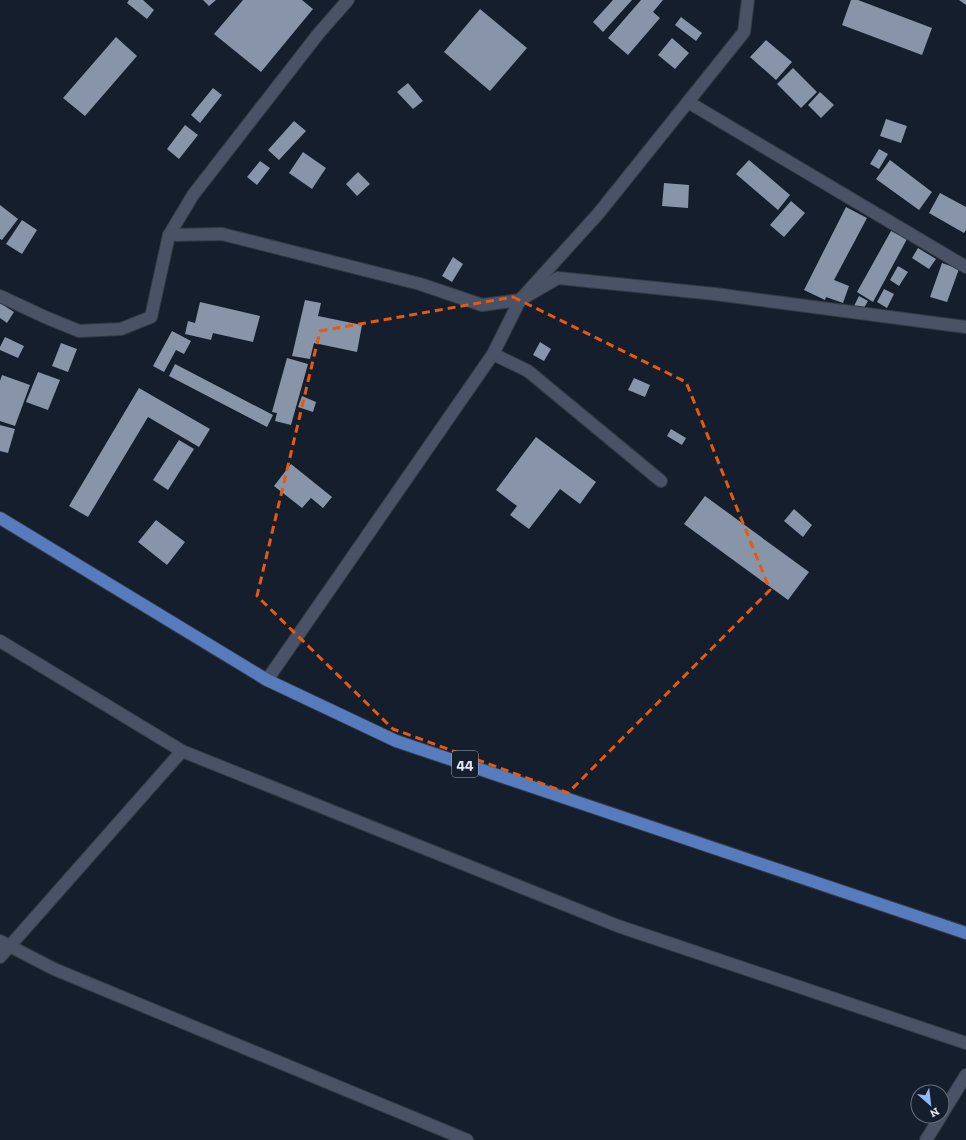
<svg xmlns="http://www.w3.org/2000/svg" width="966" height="1140" viewBox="0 0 966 1140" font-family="'Zilla Slab',serif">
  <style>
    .building { fill: #8894a7 }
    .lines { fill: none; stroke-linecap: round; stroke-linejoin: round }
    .minor-casing { stroke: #343a46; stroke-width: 14 }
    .major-casing { stroke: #343a46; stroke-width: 14 }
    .minor { stroke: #495365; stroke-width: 12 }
    .major { stroke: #577cbd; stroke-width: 12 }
    .marked { fill: none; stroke: #e8590c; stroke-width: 3; stroke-dasharray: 8 5; stroke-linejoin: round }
    .labels { text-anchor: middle; stroke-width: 4; stroke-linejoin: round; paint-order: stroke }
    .shield { fill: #151e2d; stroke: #a5acb8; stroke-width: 1 }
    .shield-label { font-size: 15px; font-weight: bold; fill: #e3e9f4 }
  </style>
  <rect width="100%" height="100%" fill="#151e2d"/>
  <!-- building -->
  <g class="building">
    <polygon points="129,0 143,0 154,10 147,19 127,3"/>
    <polygon points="203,0 216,0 209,6"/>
    <polygon points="243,0 302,0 313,9 261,72 214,34"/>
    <polygon points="613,0 632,0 603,32 593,22"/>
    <polygon points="641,0 663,0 653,12 660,18 628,55 608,38"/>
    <polygon points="851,0 858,0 932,28 922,55 842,25"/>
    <polygon points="959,0 966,0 966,5"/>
    <polygon points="480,9 527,48 490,91 444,52"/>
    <polygon points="681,17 702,33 696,41 675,25"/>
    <polygon points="116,37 137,56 85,116 63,98"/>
    <polygon points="672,38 689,53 675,69 658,55"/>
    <polygon points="766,40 792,62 776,80 750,57"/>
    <polygon points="793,68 817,92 801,108 777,84"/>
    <polygon points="408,83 423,101 413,109 397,92"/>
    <polygon points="213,88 222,95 200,123 191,115"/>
    <polygon points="820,92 834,105 821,118 808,105"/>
    <polygon points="886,119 907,126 901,143 880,136"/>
    <polygon points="294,121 306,131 279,160 268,150"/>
    <polygon points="185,125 198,135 179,159 167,149"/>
    <polygon points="879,149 888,154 879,169 870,164"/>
    <polygon points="303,152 326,168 312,189 289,173"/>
    <polygon points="749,160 790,195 778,210 736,174"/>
    <polygon points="890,160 932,192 919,210 876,179"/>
    <polygon points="260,161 270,168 257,185 247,177"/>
    <polygon points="358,172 370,184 357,196 346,184"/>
    <polygon points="664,183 689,185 688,208 662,206"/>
    <polygon points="940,193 966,207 966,230 964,233 929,213"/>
    <polygon points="791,201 805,213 784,237 770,225"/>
    <polygon points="0,205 18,219 2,240 0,239"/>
    <polygon points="846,207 867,218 834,280 849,286 843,303 826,297 825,300 804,290"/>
    <polygon points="22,220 37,230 22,254 6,244"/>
    <polygon points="891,231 907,239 873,302 857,292"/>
    <polygon points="918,248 936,259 929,269 912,258"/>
    <polygon points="453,257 463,264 452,282 442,276"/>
    <polygon points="942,263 959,269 947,302 930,297"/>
    <polygon points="898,266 908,272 899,286 890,280"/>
    <polygon points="884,289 894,294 887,308 877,302"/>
    <polygon points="859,296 868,301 862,311 854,306"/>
    <polygon points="305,300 321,303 318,316 362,325 357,352 314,343 310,359 292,356"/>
    <polygon points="200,302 260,316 253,342 213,333 211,340 185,334 188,321 195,323"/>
    <polygon points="0,303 14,312 7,323 0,318"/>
    <polygon points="172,331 191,341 184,354 176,350 164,372 153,366"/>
    <polygon points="5,337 24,346 18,358 0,350 0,347"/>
    <polygon points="540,342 551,349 544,361 533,355"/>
    <polygon points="61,343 77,349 68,372 52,366"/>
    <polygon points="287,358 308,364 291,425 275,421 277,413 272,412"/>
    <polygon points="175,364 273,415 267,427 169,376"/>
    <polygon points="38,372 60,380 48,410 26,402"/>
    <polygon points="2,375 30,385 15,426 0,421 0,381"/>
    <polygon points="634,378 650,385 645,397 628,390"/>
    <polygon points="139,388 210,429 199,447 148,417 88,517 69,506"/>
    <polygon points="302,396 316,402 313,412 298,407"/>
    <polygon points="0,425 15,429 8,453 0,451"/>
    <polygon points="671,429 686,438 682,445 667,436"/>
    <polygon points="536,437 596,482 580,504 560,489 529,529 510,515 517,506 496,490"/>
    <polygon points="179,440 194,449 168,490 153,480"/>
    <polygon points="291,464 332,497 323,508 311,498 302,508 274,486"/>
    <polygon points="705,496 809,572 788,600 684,524"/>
    <polygon points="794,509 812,525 803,537 784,521"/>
    <polygon points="156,520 185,542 167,565 138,542"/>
  </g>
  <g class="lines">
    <defs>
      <g id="minor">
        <polyline points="688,102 966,267"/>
        <polyline points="169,235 193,195 319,33 348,0"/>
        <polyline points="0,296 45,317 79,331 121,329 151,317 169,235 222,234 420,284 482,305 520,300 558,278 715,294 966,327"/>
        <polyline points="493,354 528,371 661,481"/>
        <polyline points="0,641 182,751 618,926 966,1043"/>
        <polyline points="267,680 493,354 520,300 598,214 744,32 748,0"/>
        <polyline points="0,941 54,969 467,1140"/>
        <polyline points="0,957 182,751"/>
        <polyline points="942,1114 966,1075"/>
        <polyline points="926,1140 941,1116"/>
      </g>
      <polyline id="major" points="0,518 267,680 396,741 966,933"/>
    </defs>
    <!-- minor casing -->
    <use href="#minor" class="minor-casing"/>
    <!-- major casing -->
    <use href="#major" class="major-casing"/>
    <!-- minor -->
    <use href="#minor" class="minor"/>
    <!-- major -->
    <use href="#major" class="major"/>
  </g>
  <!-- marked area -->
  <path class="marked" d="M513,297L686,382L770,590L568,793L393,729L257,596L320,331Z"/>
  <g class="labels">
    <!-- shield labels -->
    <rect class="shield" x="452" y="751" width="26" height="26" rx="3"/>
    <g class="shield-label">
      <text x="465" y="769">44</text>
    </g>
  </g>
  <!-- north arrow -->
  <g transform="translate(930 1104) rotate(152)"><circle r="19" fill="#151e2d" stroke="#676f7d"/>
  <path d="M0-3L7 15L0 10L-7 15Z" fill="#8fb8fd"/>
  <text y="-6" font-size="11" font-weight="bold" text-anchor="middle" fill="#e3e9f4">N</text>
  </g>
</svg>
